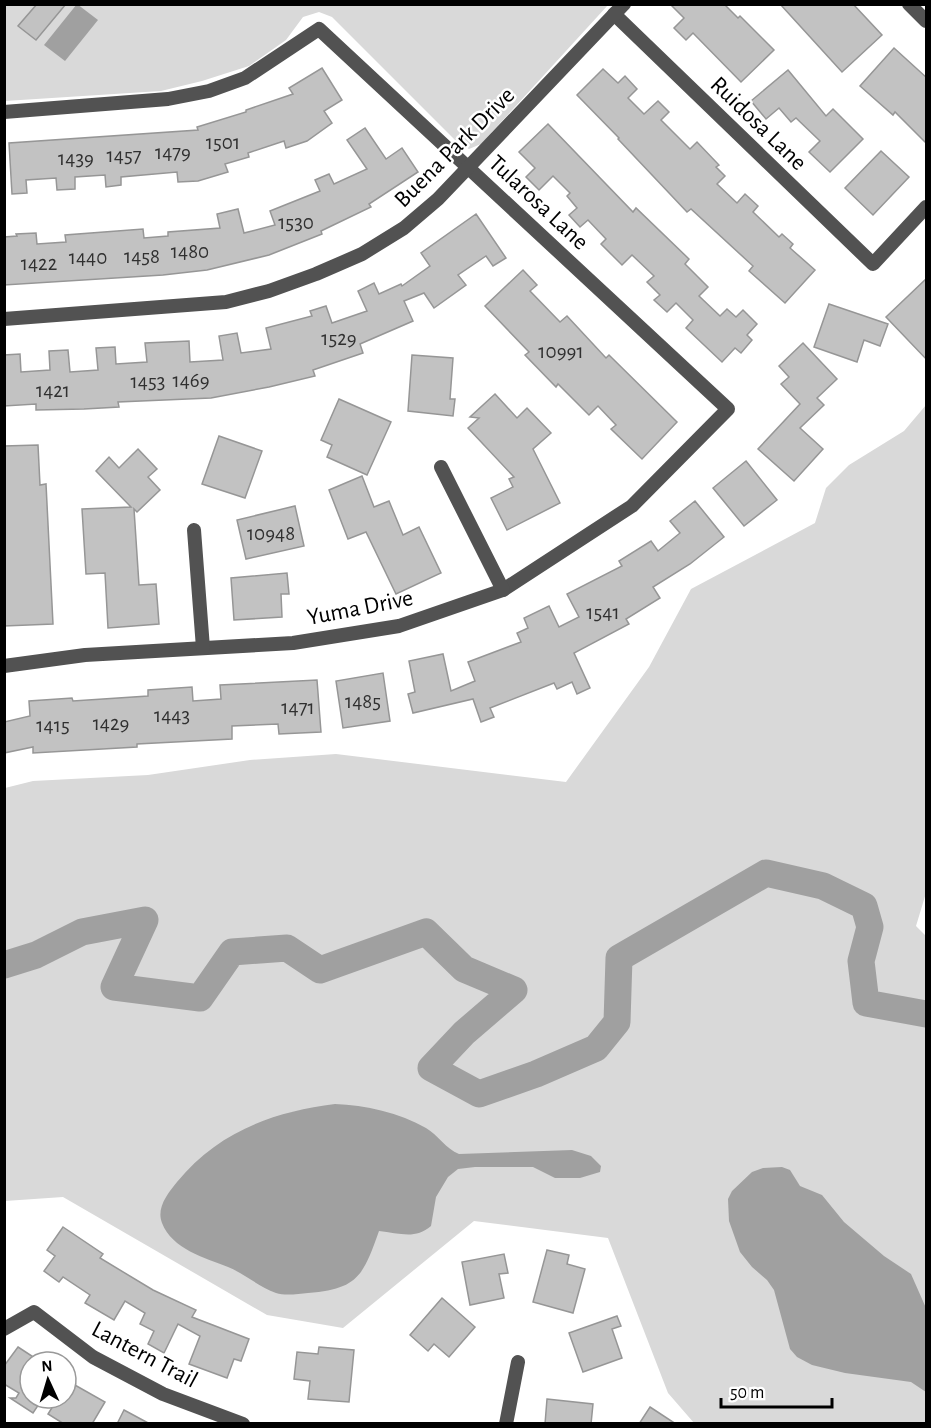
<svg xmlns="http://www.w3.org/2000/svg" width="931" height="1428" viewBox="0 0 931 1428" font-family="'Alegreya Sans',sans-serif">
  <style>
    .green { fill: #d9d9d9 }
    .water { fill: #a0a0a0 }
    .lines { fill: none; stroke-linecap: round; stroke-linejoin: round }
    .river { stroke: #a0a0a0; stroke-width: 27 }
    .building { fill: #c2c2c2; stroke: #969696; stroke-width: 1.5 }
    .minor { stroke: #525252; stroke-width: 14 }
    .labels { text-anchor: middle; stroke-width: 5; stroke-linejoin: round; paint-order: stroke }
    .number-label { font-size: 21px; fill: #303030 }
    .street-label { font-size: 24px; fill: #000; stroke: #fff }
  </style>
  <rect width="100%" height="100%" fill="#fff"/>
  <!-- green -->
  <g class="green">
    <polygon points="5,5 608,5 481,144 469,149 458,143 332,17 319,12 303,17 286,40 249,66 202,81 161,91 5,101"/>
    <polygon points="926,405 926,893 916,926 926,936 926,1423 694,1423 668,1393 608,1238 474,1221 343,1328 267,1315 63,1197 5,1201 5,788 33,781 148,775 250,760 336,754 566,782 649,667 691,589 815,523 826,488 849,465 904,431"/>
  </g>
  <!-- water -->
  <g class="water">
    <polygon points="77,4 98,20 65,61 44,45"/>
    <path d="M335,1104C365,1105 400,1113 426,1128C438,1135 446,1149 459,1154L572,1150L591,1156L601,1166L600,1172L580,1178H555L533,1167H475L458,1169L448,1177L436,1197L431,1226C415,1240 399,1233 379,1231C363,1276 358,1289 308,1293C298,1294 285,1296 276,1293C259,1287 245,1274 228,1267C205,1258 172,1249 162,1223C156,1208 168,1193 177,1182C218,1132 272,1112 335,1104Z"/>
    <polygon points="782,1167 790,1170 800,1186 822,1195 844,1222 884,1256 911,1274 926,1308 926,1392 911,1382 845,1373 812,1365 797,1357 790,1349 774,1290 767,1280 752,1267 740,1252 729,1221 728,1199 732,1191 752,1172 763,1168"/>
  </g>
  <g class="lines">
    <!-- river -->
    <polyline class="river" points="4,965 36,955 82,932 145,920 114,987 200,998 232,952 287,948 320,970 426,932 464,969 514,990 464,1033 431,1068 479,1094 536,1074 596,1048 617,1022 619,958 766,873 823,886 864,906 870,927 861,961 866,1003 926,1014"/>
  </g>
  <!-- building -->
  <g class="building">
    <polygon points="37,4 66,4 36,40 18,26"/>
    <polygon points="670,4 724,4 738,18 740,16 774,50 741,82 693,33 686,40 674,28 684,18"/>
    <polygon points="780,4 853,4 882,35 842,72"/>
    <polygon points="894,48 927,78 927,144 895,112 893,115 860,86"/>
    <polygon points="322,68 342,100 324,111 332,123 307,141 286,148 284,141 248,153 249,157 225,164 228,172 198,181 178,182 177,172 121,177 121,185 106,187 105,175 75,177 75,189 57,190 56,178 26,180 27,193 12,194 9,143 198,130 197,127 246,112 246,110 293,94 289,88"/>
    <polygon points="603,69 618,83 625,76 637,89 628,98 644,114 658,101 669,112 661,120 690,149 697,142 719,165 716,167 725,176 717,184 737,203 745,194 758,206 753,212 779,237 782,234 793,244 790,248 815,270 785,303 749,271 753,266 691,209 687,212 618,139 619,138 577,95"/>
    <polygon points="788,70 826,116 833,109 863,139 830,172 809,152 820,141 796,118 791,122 779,108 766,119 751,101"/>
    <polygon points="548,124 633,212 636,208 689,259 685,264 708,287 699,296 720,316 727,309 736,317 743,310 757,324 747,335 752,340 741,353 735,348 722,362 686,328 693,320 676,303 667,312 654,300 660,295 647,282 654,276 632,255 622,265 601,244 606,239 588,220 580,227 569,215 577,208 567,196 570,193 553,176 539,190 526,177 535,168 519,152"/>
    <polygon points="365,128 386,159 402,148 418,172 369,204 371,207 321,231 322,234 269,255 207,270 163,275 4,285 4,237 17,236 16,234 36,233 37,244 66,242 65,235 143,229 144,238 168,236 168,232 220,228 217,214 238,209 244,233 275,225 270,211 320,191 315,180 329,174 334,184 367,169 347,140"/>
    <polygon points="881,151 909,177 873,215 845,188"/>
    <polygon points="476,214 506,258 493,266 486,256 458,275 466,285 434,308 424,293 404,301 413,321 360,344 363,353 313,370 315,376 269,387 211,398 118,402 119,407 84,409 36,410 36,404 4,406 4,355 20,354 21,372 50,370 49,351 68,350 70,372 98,370 96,348 115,347 116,364 147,362 145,343 189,341 190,362 223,360 219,336 237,333 241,353 271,349 266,328 312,316 310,311 326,306 332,323 367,311 358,291 374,283 379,294 401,284 402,286 430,266 421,253"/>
    <polygon points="523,270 537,285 530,291 560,322 567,316 606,358 609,355 677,422 642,459 611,429 616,425 598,406 589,415 558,384 556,387 525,355 529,352 485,306"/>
    <polygon points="927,278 927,360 886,317"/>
    <polygon points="829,304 888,324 880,346 864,340 857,362 814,347"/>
    <polygon points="803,343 837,379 817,398 824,405 800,428 823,449 794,481 758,449 800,404 781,384 789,377 779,366"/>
    <polygon points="412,355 453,358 450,399 455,399 453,416 408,411"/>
    <polygon points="495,394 517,418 527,408 551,433 533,449 560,503 507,530 491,498 513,487 509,479 514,477 468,428 479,418 470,417"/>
    <polygon points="339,399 391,422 367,475 327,457 332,445 321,440"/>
    <polygon points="219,436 262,451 245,498 202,484"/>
    <polygon points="38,445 40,485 46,484 53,624 4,626 4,446"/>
    <polygon points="138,449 157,469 148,477 160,490 137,512 134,509 139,585 156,584 159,624 108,628 105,573 86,574 82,509 131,507 96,471 109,457 119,468"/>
    <polygon points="746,461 777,500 744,526 713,488"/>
    <polygon points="362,476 374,507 389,501 403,535 419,527 441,573 396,594 366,532 348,539 329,490"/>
    <polygon points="695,501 724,537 690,564 653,587 660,598 626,619 629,624 574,653 590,688 577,694 572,682 557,689 554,683 490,708 494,717 481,722 473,699 413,713 408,694 415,692 409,661 443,654 451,691 475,681 468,662 521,642 517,633 528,628 524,618 549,606 559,627 579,617 567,594 622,566 619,561 651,541 658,551 680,533 670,521"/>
    <polygon points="295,506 304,546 246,559 237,520"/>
    <polygon points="287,573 289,594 281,594 282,617 234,620 231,578"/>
    <polygon points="383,673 390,721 343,728 336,681"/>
    <polygon points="317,680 321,732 279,734 278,724 232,726 232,739 137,744 137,747 33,753 33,747 4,753 4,722 30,716 29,701 72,698 73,701 148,696 148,690 192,687 193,701 221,699 220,685"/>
    <polygon points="63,1227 103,1254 100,1258 153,1290 196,1310 192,1317 249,1339 241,1361 234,1359 227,1378 189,1364 200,1336 178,1324 164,1353 148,1344 154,1331 140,1324 145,1313 125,1301 114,1320 85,1303 90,1295 63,1277 59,1282 44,1271 55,1256 47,1250"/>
    <polygon points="547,1250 569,1255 567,1264 585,1269 573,1313 533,1302"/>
    <polygon points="504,1254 508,1273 499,1274 504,1298 470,1305 462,1262"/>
    <polygon points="442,1298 475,1327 449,1357 434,1344 428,1351 410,1335"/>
    <polygon points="617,1316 621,1326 612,1329 622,1358 583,1372 569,1333"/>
    <polygon points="18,1347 41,1362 30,1362 30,1398 43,1398 33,1413 10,1398 16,1398 19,1393 4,1384 4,1366"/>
    <polygon points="319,1347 354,1350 349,1402 308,1399 310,1381 294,1379 297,1352 318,1354"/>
    <polygon points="66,1380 105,1402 92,1424 64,1424 48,1414 58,1398 66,1398"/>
    <polygon points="547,1399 593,1404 591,1424 545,1424"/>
    <polygon points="650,1407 676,1424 639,1424"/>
    <polygon points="124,1410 150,1424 117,1424"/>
  </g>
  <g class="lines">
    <!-- minor -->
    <g class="minor">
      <polyline points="909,4 926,21"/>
      <polyline points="614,14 873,264 926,207"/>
      <polyline points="4,112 168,99 209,91 245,78 319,29 728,409 632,506 503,590 399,626 293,643 85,655 4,666"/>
      <polyline points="4,319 226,302 269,291 316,274 362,254 404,228 438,199 624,4"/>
      <polyline points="441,467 503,590"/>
      <polyline points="194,530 203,648"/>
      <polyline points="4,1329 34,1312 93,1357 163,1394 243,1424"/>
      <polyline points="506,1424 518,1362"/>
    </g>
  </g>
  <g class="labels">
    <!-- number labels -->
    <g class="number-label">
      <text x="223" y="149">1501</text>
      <text x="173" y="159">1479</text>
      <text x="124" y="162">1457</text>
      <text x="76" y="165">1439</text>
      <text x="296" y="229">1530</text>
      <text x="190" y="258">1480</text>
      <text x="142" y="263">1458</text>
      <text x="88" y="264">1440</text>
      <text x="39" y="270">1422</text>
      <text x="339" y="345">1529</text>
      <text x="561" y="358">10991</text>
      <text x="191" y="387">1469</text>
      <text x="148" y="388">1453</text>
      <text x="53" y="397">1421</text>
      <text x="271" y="540">10948</text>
      <text x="603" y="619">1541</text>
      <text x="363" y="708">1485</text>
      <text x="298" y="714">1471</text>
      <text x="172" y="722">1443</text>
      <text x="111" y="730">1429</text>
      <text x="53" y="732">1415</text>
    </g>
    <!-- street labels -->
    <g class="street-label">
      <text transform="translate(759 123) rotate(44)" y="8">Ruidosa Lane</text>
      <text transform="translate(454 147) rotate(-45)" y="8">Buena Park Drive</text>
      <text transform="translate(539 202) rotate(43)" y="8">Tularosa Lane</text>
      <text transform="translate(360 607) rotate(-11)" y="8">Yuma Drive</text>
      <text transform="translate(145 1354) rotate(28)" y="8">Lantern Trail</text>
    </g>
  </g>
  <!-- border -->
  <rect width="931" height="1428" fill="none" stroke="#000000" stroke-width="12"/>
  <!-- north arrow -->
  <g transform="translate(48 1380) rotate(356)"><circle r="28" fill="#ffffff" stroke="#999999" stroke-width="1.5"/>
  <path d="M0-4.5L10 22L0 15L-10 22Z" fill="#000000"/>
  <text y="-9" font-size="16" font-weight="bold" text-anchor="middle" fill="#000000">N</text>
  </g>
  <!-- scale -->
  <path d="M721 1398v9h111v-9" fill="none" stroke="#000000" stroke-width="3"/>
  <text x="730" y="1398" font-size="18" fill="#000000" stroke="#ffffff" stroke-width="4.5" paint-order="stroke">50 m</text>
</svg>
